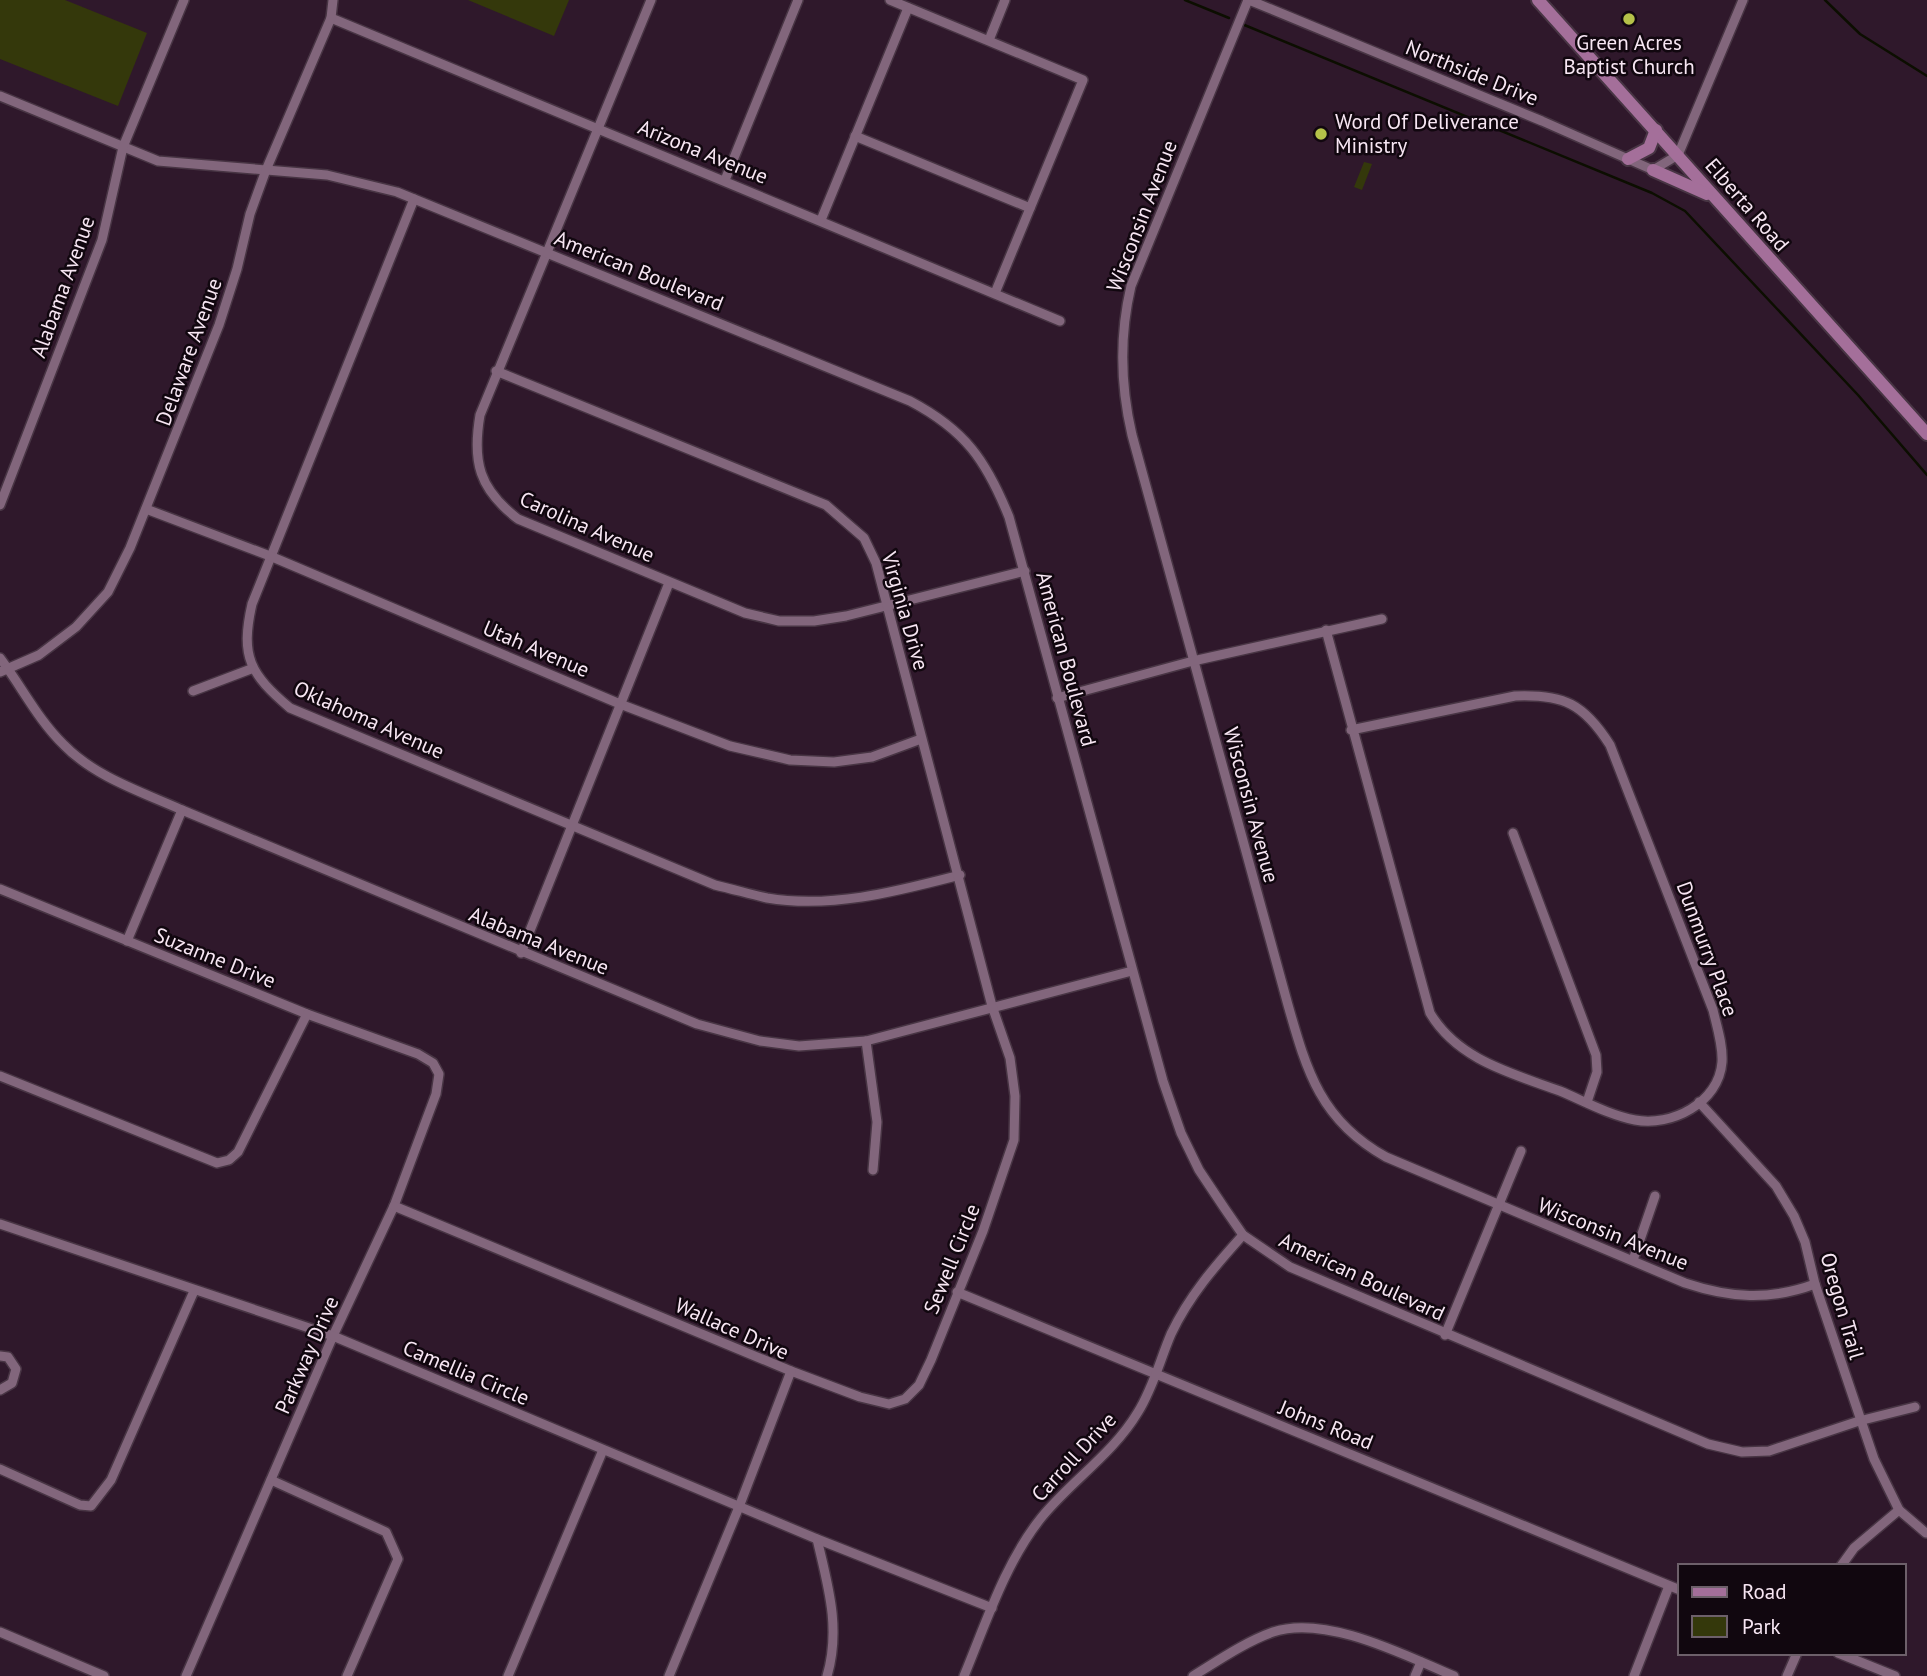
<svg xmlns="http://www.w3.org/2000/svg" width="1927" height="1676" viewBox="0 0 1927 1676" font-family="'PT Sans',sans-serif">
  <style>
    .green { fill: #34380b }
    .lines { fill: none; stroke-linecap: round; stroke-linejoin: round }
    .stream { stroke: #0c0e00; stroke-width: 2.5 }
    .street-casing { stroke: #483544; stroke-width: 12 }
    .secondary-casing { stroke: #483544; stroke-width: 16 }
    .street { stroke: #82667c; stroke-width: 9 }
    .secondary { stroke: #a46f9a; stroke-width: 12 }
    .poi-dot { fill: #b5c249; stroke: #11070f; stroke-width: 2.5 }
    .labels { text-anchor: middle; stroke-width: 5; stroke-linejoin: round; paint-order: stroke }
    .poi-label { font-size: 21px; fill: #f7e6f3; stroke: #11070f }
    .street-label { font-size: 21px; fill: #f7e6f3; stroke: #11070f }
  </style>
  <rect width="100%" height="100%" fill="#2f182b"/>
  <!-- green -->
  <g class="green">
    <polygon points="0,0 65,0 147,33 118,106 0,59"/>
    <polygon points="468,0 569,0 554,36"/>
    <polygon points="1364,162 1372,164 1362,190 1354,187"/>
  </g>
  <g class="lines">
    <!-- stream -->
    <g class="stream">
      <polyline points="1185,0 1229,18"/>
      <polyline points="1825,0 1860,34 1927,76"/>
      <polyline points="1242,24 1652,193 1685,211 1858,395 1927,475"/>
    </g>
    <defs>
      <g id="street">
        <path d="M651,0L480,415C472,462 479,489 518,519L745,613L779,621H814L846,616L1025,571"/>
        <polyline points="890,0 1083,80 995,293"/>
        <path d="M1248,0L1131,286C1119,337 1120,384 1132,435L1288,1005C1307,1072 1321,1121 1386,1157L1685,1283C1730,1298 1769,1301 1815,1284"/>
        <polyline points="1249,0 1542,121 1653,170 1678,155 1743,0"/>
        <polyline points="331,18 1060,321"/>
        <polyline points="989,40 1005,0"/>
        <path d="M0,96L158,161L327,175L397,192L910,401C965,430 986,460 1009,517L1163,1081L1181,1133L1199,1170L1225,1209L1243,1235L1290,1267L1708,1444L1742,1452L1769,1451L1859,1421L1915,1407"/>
        <polyline points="855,136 1030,208"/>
        <polyline points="725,180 798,0"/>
        <path d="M414,199L252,604C240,657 250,674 290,708L715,885C732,889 750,894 767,898C832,909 898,891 960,875"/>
        <polyline points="821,220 908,8"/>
        <polyline points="0,505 102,240 123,147 184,0"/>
        <polyline points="146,509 270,556 620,704 730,746 790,760 834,762 872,757 921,739"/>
        <path d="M1326,630L1430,1013C1458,1060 1511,1073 1560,1091C1584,1101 1609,1115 1635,1120C1671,1127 1719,1103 1722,1062C1723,1045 1717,1027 1713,1010L1610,745C1584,704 1564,694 1515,696L1351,730"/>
        <path d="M0,658C22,687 38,720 64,745C95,777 142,792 182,810L697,1024L760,1041L799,1046L866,1041L1132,971"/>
        <polyline points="0,672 39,655 76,627 108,592 130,548 219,325 237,269 250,214 266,170 331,18 333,0"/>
        <polyline points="193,691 251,669"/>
        <polyline points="1057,698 1193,661 1382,619"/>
        <polyline points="1513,833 1596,1055 1597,1072 1587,1102"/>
        <polyline points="0,889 307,1014 418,1054 433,1063 439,1074 436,1094 394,1206 333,1336 186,1676"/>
        <polyline points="127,941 182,810"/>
        <polyline points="521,953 669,583"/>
        <polyline points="866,1041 877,1122 873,1170"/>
        <polyline points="0,1076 217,1163 229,1160 238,1152 307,1014"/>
        <polyline points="1699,1102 1776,1186 1794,1216 1805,1242 1815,1284 1874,1459 1899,1510 1926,1533"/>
        <polyline points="394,1206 791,1371 860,1397 889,1404 905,1399 919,1385 931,1360 983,1231 1014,1140 1015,1096 1010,1058 992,1006 876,563 864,538 826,505 496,371"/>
        <polyline points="0,1224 333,1336 817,1539 992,1608"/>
        <polyline points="1633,1260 1655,1196"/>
        <polyline points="957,1292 1680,1590"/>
        <polyline points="1445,1335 1521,1151"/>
        <polyline points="0,1356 8,1357 16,1369 12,1383 0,1390"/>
        <polyline points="0,1469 80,1505 91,1506 111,1480 194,1291"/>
        <polyline points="271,1480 386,1532 398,1559 347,1676"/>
        <path d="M817,1539C828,1586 841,1628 827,1676"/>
        <polyline points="1841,1566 1854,1548 1899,1510"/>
        <polyline points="0,1632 104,1676"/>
        <polyline points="1838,1653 1895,1676"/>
        <polyline points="508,1676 603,1450"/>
        <polyline points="669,1676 739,1507 791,1371"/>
        <path d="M964,1676C986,1623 1005,1563 1041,1518C1071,1481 1113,1454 1138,1412C1153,1388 1160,1360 1171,1334C1189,1296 1215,1266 1243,1235"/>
        <path d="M1193,1676C1219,1660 1245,1642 1273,1632C1326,1614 1406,1656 1454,1676"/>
        <polyline points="1415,1676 1421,1662"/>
        <polyline points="1634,1676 1669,1586"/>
        <polyline points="1787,1676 1797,1653"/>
      </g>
      <g id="secondary">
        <polyline points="1538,0 1927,434"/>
        <polyline points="1628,159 1649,148 1656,130"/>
        <polyline points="1653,170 1707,194"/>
      </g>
    </defs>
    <!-- street casing -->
    <use href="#street" class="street-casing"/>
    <!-- secondary casing -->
    <use href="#secondary" class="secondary-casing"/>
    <!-- street -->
    <use href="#street" class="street"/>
    <!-- secondary -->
    <use href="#secondary" class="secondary"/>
  </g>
  <!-- markers -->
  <g class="poi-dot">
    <circle cx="1629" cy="19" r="7"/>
    <circle cx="1321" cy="134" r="7"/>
  </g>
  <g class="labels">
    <!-- poi labels -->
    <g class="poi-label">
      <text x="1629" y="50">Green Acres<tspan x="1629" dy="24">Baptist Church</tspan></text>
      <text x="1335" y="129" text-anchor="start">Word Of Deliverance<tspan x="1335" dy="24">Ministry</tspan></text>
    </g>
    <!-- street labels -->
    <g class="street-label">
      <text transform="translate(1472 73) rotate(22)" y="7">Northside Drive</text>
      <text transform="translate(703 152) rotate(22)" y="7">Arizona Avenue</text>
      <text transform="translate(1747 205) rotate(49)" y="7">Elberta Road</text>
      <text transform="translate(1142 216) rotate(-69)" y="7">Wisconsin Avenue</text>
      <text transform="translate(639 271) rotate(22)" y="7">American Boulevard</text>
      <text transform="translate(63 287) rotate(-70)" y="7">Alabama Avenue</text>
      <text transform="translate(189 352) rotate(-70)" y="7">Delaware Avenue</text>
      <text transform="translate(587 527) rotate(24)" y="7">Carolina Avenue</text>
      <text transform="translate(905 611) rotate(74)" y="7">Virginia Drive</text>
      <text transform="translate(536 649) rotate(23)" y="7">Utah Avenue</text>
      <text transform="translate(1066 659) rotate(75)" y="7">American Boulevard</text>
      <text transform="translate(369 720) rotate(24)" y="7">Oklahoma Avenue</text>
      <text transform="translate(1251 805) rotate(75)" y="7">Wisconsin Avenue</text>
      <text transform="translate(539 941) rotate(22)" y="7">Alabama Avenue</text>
      <text transform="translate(1707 949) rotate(70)" y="7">Dunmurry Place</text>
      <text transform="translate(215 958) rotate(22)" y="7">Suzanne Drive</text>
      <text transform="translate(1613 1234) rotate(22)" y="7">Wisconsin Avenue</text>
      <text transform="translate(952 1259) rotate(-68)" y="7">Sewell Circle</text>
      <text transform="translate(1362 1277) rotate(25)" y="7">American Boulevard</text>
      <text transform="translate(1842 1306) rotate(74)" y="7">Oregon Trail</text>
      <text transform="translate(732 1329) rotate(24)" y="7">Wallace Drive</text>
      <text transform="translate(307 1355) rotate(-66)" y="7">Parkway Drive</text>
      <text transform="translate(466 1373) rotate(23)" y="7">Camellia Circle</text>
      <text transform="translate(1326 1425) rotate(22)" y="7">Johns Road</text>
      <text transform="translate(1074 1457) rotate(-47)" y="7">Carroll Drive</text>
    </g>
  </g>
  <!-- legend -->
  <rect x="1678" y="1564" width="228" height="91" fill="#11070f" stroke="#6d606a" stroke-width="2"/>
  <rect x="1692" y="1587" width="35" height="10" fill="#a46f9a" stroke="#6d606a" stroke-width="2"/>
  <text x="1742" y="1599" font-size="21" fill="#f7e6f3">Road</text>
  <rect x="1692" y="1616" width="35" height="21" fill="#34380b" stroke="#6d606a" stroke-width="2"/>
  <text x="1742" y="1634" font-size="21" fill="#f7e6f3">Park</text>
</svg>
